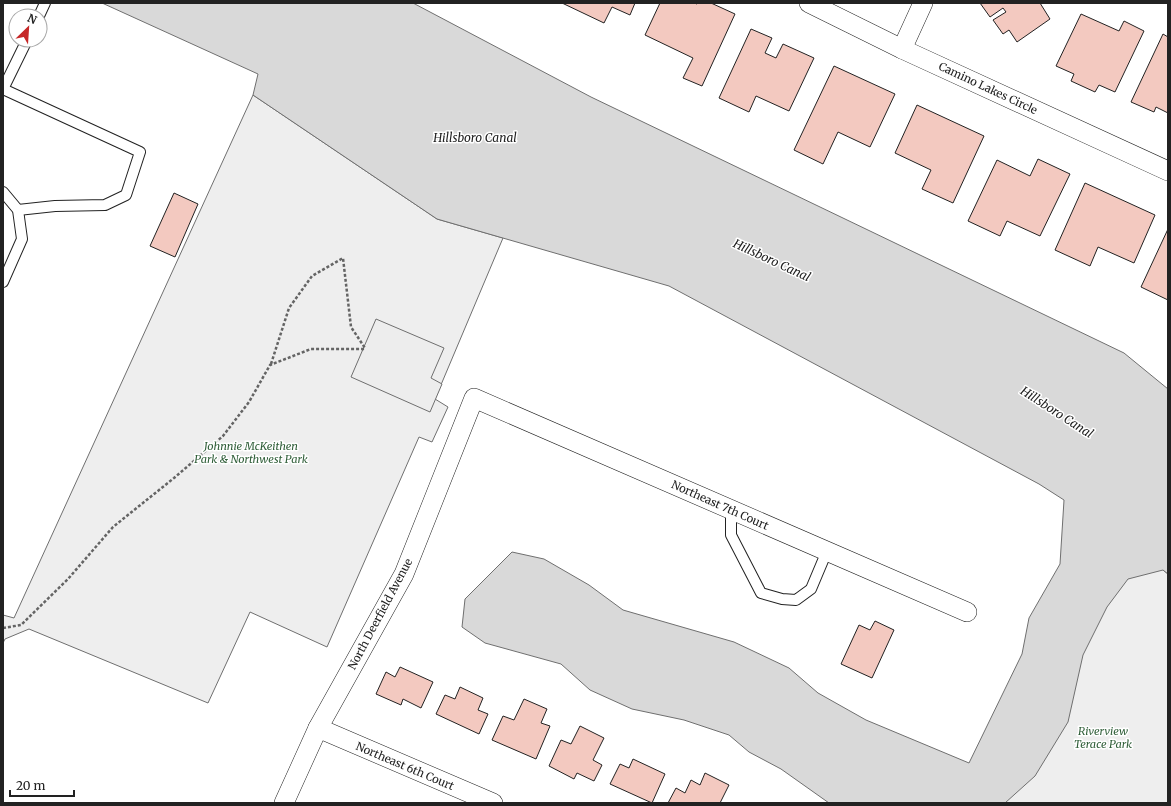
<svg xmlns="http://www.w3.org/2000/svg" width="1171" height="806" font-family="Merriweather,serif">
  <rect width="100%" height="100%" fill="#fff"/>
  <g fill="#eee" stroke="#6f6f6f">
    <path d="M253 95 437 219 503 238 435 399 448 407 432 442 419 437 327 647 250 612 208 703 29 629 5 639 3 643V615L14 618Z"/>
    <path d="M1122 537 1168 574V803H1003Z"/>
  </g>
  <path fill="#ededed" stroke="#6f6f6f" d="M376 319 444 348 431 378 442 384 430 412 351 377Z"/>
  <path fill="#d9d9d9" stroke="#6f6f6f" d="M102 3H413L591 97 1124 353 1168 389V574L1163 570 1128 579 1107 607 1083 655 1068 722 1035 776 1005 803H829L781 769 749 752 729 735 684 720 632 709 590 690 561 664 485 643 462 627 465 599 512 552 544 559 589 585 623 610 734 642 789 668 818 693 866 720 969 763 1022 654 1029 618 1060 564 1064 500 1039 484 669 286 437 219 253 95 258 74Z"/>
  <g fill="#f3c9c0" stroke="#222">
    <path d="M562 3H635L630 15 612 7 604 23Z"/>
    <path d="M660 3H694L697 4V3H711L735 14 702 86 683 78 693 58 645 35Z"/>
    <path d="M980 3H1040L1050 19 1017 42 1009 30 1003 34 993 20 1006 12 1003 8 990 17Z"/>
    <path d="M1081 14 1119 31 1124 21 1144 31 1115 92 1099 85 1095 92 1071 81 1074 74 1056 66Z"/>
    <path d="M751 29 772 38 765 53 776 58 783 44 814 58 789 111 756 96 749 112 719 98Z"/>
    <path d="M1163 34 1168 37V113L1156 107 1154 112 1131 102Z"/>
    <path d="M834 66 895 94 870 147 838 132 823 164 794 150Z"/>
    <path d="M917 105 984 136 953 203 922 189 931 170 895 153Z"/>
    <path d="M1038 159 1070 174 1040 236 1007 221 1000 236 968 221 997 160 1030 176Z"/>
    <path d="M1085 183 1155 215 1134 263 1098 247 1090 266 1055 250Z"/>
    <path d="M174 193 198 204 175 257 150 246Z"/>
    <path d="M1168 229V300L1141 287Z"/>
    <path d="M875 621 894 630 872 678 841 664 859 625 870 630Z"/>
    <path d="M400 667 433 682 421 708 403 699 401 705 376 694 386 672 395 677Z"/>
    <path d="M460 687 483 698 478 710 488 714 479 734 436 714 445 695 455 699Z"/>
    <path d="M524 699 547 709 541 723 550 726 536 759 492 740 503 716 514 720Z"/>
    <path d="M580 726 604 738 593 760 602 765 594 781 577 773 574 779 549 766 561 740 571 744Z"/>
    <path d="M633 759 665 774 652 803 610 784 620 764 629 768Z"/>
    <path d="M705 773 729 785 720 803H668L676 788 685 793 691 780 700 785Z"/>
  </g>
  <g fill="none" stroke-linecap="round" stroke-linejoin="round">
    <g stroke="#222" stroke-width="12">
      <g id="service">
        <path d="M39 16 45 3"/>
        <path d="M3 192 18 210 22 239 3 282"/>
        <path d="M18 210 55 206 105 205 126 195 140 152 3 89 27 40"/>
        <path d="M731 509V535L761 593 782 599 796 600 811 589 827 551"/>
      </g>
    </g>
    <g stroke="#222" stroke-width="20">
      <g id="minor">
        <path d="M809 3 902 49 1168 171"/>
        <path d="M902 49 923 3"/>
        <path d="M318 728 493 803"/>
        <path d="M284 803 318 728 404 574 474 398 967 612"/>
      </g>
    </g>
    <g stroke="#646464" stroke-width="2.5" stroke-dasharray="3 2" stroke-linecap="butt">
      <path d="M271 364 289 308 312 276 343 258 351 327 365 348"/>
      <path d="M3 628 21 625 68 579 113 527 174 478 223 436 249 402 270 365 311 349H365"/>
    </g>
    <use href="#service" stroke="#fff" stroke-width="10"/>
    <use href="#minor" stroke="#fff" stroke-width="19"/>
  </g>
  <g text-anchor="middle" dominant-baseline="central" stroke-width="3" stroke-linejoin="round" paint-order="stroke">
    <g font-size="11" fill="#222" stroke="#fff">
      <text transform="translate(988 88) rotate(25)">Camino Lakes Circle</text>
      <text transform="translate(720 505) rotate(24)">Northeast 7th Court</text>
      <text transform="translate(380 614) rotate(-62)">North Deerfield Avenue</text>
      <text transform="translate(405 766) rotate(23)">Northeast 6th Court</text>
    </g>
    <g font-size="11" font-style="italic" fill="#2f5e38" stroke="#fff">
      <text x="251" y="446">Johnnie McKeithen<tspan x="251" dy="13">Park &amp; Northwest Park</tspan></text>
      <text x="1103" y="731">Riverview<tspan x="1103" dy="13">Terace Park</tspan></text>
    </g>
    <g font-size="12" font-style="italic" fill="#222" stroke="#fff">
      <text x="475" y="137">Hillsboro Canal</text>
      <text transform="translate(772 260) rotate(25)">Hillsboro Canal</text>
      <text transform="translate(1057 412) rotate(33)">Hillsboro Canal</text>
    </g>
  </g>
  <rect width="1171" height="806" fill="none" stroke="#222222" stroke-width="8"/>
  <g transform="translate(28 28) rotate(25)"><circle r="19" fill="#ffffff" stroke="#a7a7a7"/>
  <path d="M0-3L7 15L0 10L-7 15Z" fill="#c62828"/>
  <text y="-6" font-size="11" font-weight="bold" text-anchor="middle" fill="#222222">N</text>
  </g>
  <path d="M10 790v6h64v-6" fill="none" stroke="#222222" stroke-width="2"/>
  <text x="16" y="790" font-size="12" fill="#222222" stroke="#ffffff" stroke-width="3" paint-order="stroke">20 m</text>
</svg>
